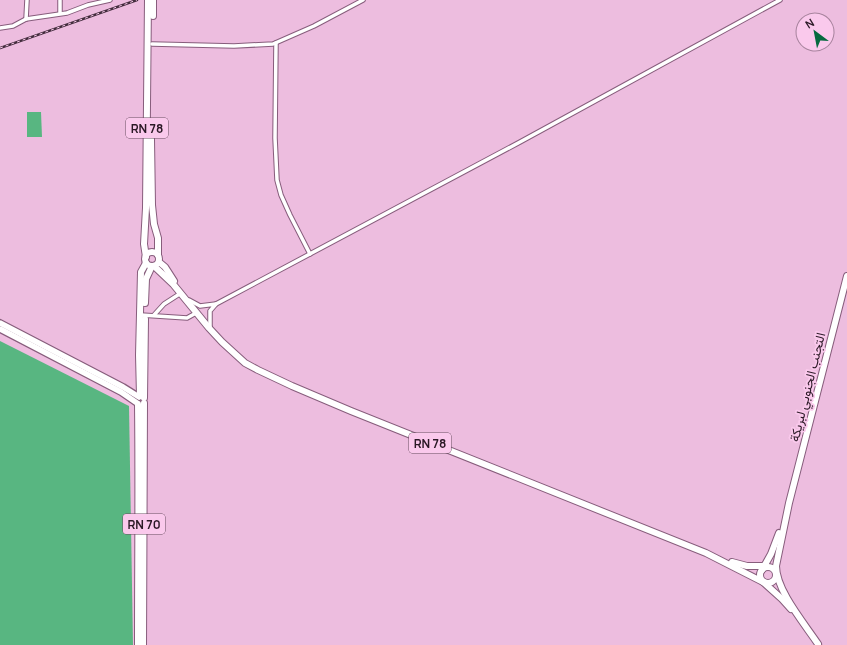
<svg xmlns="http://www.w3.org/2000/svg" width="847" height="645" font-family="Manrope,Vazirmatn,sans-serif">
  <rect width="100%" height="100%" fill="#edbddf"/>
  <g fill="#58b681">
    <path d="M27 112H41L42 137H27Z"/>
    <path d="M0 341 129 406 133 645H0Z"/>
  </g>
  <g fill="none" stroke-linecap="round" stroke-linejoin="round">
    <g stroke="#875d7c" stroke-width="5.5">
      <g id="street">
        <path d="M60 13V0"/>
        <path d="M26 19 27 0"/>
        <path d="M0 28 13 26 26 19 67 13 88 5 110 0"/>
        <path d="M276 43 275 138 277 180 281 195 290 215 310 254"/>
        <path d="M152 44 234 46 273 44 314 26 363 0"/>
        <path d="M189 300 200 306 216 304 210 311V328"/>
        <path d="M216 304 520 142 780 0"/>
        <path d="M141 315 187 318 196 313"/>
        <path d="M154 315 164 304 181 293"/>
      </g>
    </g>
    <g stroke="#875d7c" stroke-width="8">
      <g id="secondary">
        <path d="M0 323 123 387 139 397"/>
        <path d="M0 329 121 392 137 403"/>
      </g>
    </g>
    <g stroke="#875d7c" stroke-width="8">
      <g id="primary">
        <path d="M153 16V0"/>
        <path d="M151 139 152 205 154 224 158 238V255"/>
        <circle cx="152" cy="259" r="7"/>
        <path d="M146 257 144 244 146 208 148 0"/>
        <path d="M159 262 165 267 174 281"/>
        <path d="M154 266 173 284 209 328 222 342 245 363 258 370 292 386 351 411 706 553 765 583"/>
        <path d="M145 303 146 279 152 266"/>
        <path d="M140 396 139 355 141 272 146 263"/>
        <path d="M144 398 145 319"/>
        <path d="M138 404C139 484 138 565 138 645"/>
        <path d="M732 562 747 566H766"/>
        <circle cx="768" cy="575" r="8"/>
        <path d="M762 570 771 554 779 533"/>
        <path d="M762 581 782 599 791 609"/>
        <path d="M818 644C804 623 776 590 776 566L789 503 847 276"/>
        <path d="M143 645 144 403"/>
      </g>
    </g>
    <use href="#street" stroke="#fff" stroke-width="3.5"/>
    <use href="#secondary" stroke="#fff" stroke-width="5.5"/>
    <use href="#primary" stroke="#fff" stroke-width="6"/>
    <g stroke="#422c3c" stroke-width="2.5">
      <path id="rail" d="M0 48 137 0"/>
    </g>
    <use href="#rail" stroke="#fac9ec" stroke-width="1" stroke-dasharray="3" stroke-linecap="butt"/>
  </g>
  <g text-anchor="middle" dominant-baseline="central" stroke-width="3.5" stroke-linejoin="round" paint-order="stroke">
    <g fill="#fac9ec" stroke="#694e61" stroke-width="1">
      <rect x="126" y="118" width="42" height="20" rx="3"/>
      <rect x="409" y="433" width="42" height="20" rx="3"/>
      <rect x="123" y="514" width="42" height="20" rx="3"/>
    </g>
    <g font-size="12" font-weight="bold" fill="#2b1926">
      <text x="147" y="128">RN 78</text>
      <text x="430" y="443">RN 78</text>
      <text x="144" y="524">RN 70</text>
    </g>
    <g font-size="13" fill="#2b1926" stroke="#fac9ec">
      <text transform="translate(807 387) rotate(-76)">التجنب الجنوبي لبريكة</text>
    </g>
  </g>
  <g transform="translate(815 32) rotate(328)"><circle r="19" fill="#fac9ec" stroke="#a7839d"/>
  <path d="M0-3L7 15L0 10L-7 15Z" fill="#066a3f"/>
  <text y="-6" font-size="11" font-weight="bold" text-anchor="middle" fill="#2b1926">N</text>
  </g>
</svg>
